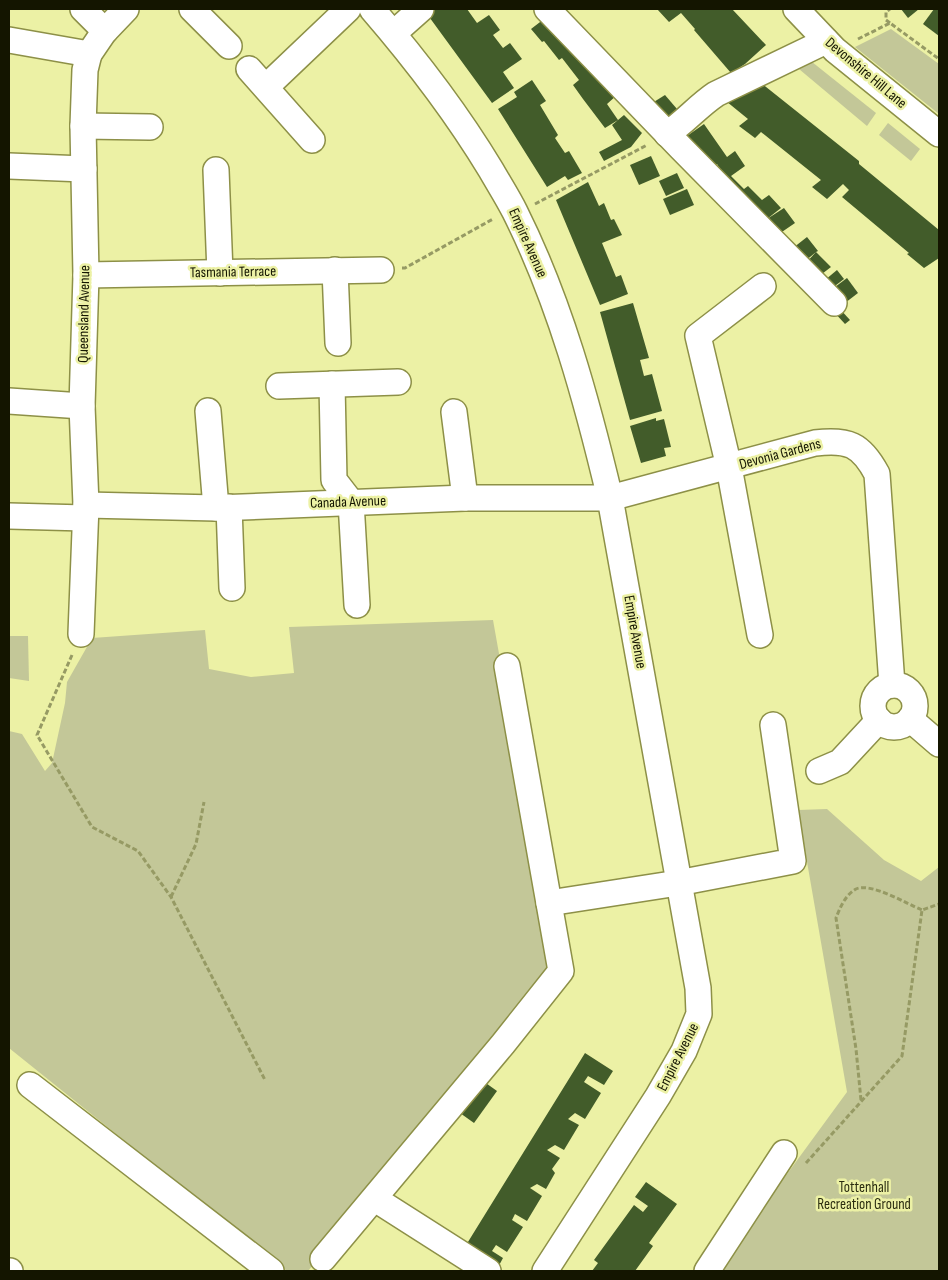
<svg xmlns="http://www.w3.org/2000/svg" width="948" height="1280" font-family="'Sofia Sans Condensed',sans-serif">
  <rect width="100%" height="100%" fill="#ecf1a5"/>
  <g fill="#c3c798">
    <path d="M891 29 939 64V114L855 47Z"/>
    <path d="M807 58 876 113 867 126 793 64Z"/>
    <path d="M888 123 920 149 911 161 879 135Z"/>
    <path d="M493 620 556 974 308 1271H287L9 1048V731L22 734 45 771 52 763 65 703 67 682 92 638 205 630 209 669 251 677 294 673 289 627Z"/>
    <path d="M9 636H28L29 681 9 678Z"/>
    <path d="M827 809 884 860 921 881 939 867V1271H716L847 1092 798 810Z"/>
  </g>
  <g fill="#425c2a">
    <path d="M433 9H467L477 23 489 15 500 30 493 35 503 48 510 43 522 59 503 72 514 88 492 103 427 14Z"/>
    <path d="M657 9H732L766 45 745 64 731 73 694 30 695 29 681 13 669 22Z"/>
    <path d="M901 9H919L908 18Z"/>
    <path d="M934 9H939V36L923 24Z"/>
    <path d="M544 19 617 95 607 104 618 120 624 115 642 133 631 147 604 161 599 152 622 140 612 125 618 120 605 128 583 99 573 85 579 80 562 58 559 60 544 41 542 42 531 29Z"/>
    <path d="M756 79 859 161V164L939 230V258L924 268 907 254 909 253 842 197 849 190 843 184 827 199 812 187 821 180 761 132 755 138 739 126 748 119 721 97Z"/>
    <path d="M532 80 546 101 540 105 558 135 555 138 565 153 569 151 582 173 568 180 565 176 547 187 498 109 517 97 514 92Z"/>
    <path d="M665 95 677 109 666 122 649 105Z"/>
    <path d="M704 124 727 157 735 151 745 166 731 176 744 189 748 186 762 200 769 195 781 208 767 219 784 208 795 223 776 236 726 179 717 164 711 167 688 142 687 136Z"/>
    <path d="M651 156 660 176 639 185 630 165Z"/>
    <path d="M677 173 684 188 666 196 659 181Z"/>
    <path d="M588 182 599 206 604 203 611 220 614 219 622 235 602 243 616 277 621 275 628 294 600 305 556 200Z"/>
    <path d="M687 189 694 205 670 215 663 199Z"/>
    <path d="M807 237 818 251 816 252 831 267 818 277 805 264 816 252 804 262 793 248Z"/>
    <path d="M837 270 844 279 831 289 825 280Z"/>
    <path d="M847 278 858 293 845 303 831 290Z"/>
    <path d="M633 303 649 358 640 360 644 376 652 374 662 411 630 420 600 312Z"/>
    <path d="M839 308 850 320 845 324 834 312Z"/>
    <path d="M656 418V421L664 419 671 447 664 448 666 456 641 463 630 426Z"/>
    <path d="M585 1053 613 1071 604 1085 588 1076 584 1082 601 1093 585 1119 575 1113 568 1119 579 1125 564 1150 555 1145 547 1150 560 1158 552 1169 555 1173 546 1189 537 1184 530 1188 542 1196 527 1221 515 1214 512 1220 523 1227 507 1252 496 1245 492 1251 503 1258 496 1271 463 1250Z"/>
    <path d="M483 1081 497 1091 474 1123 460 1113Z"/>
    <path d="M646 1182 677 1204 649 1243 653 1246 635 1271H592L598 1263 594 1260 634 1205 643 1212 648 1206 635 1197Z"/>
  </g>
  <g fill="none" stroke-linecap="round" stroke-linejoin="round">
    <g stroke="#8d9047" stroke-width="28">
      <g id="minor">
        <path d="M83 9 105 31"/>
        <path d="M192 9 229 46"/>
        <path d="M372 9C416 60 456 112 491 170 499 184 508 198 515 212 560 302 587 401 610 498L698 988 699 1014 684 1051 658 1096 545 1271"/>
        <path d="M547 9 681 148 834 303"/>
        <path d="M796 9 835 50 939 134"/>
        <path d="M394 33 421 9"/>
        <path d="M9 40 89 54"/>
        <path d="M249 69 312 140"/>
        <path d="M266 87 348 9"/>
        <path d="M83 126 150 127"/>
        <path d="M667 134C685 122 698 106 716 94L826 41"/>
        <path d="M9 166 84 169"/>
        <path d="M216 170 220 273"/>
        <path d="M335 270 338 343"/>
        <path d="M86 275 381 270"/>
        <path d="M332 384 334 480 351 502 357 605"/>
        <path d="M279 386 398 382"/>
        <path d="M9 401 82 406"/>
        <path d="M208 411 216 508"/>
        <path d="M454 412 465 498"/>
        <path d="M86 505 216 508 465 498H610L815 443C848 439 861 444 877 474L892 685"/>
        <path d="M229 507 232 588"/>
        <path d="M9 516 85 518"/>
        <path d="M81 634 86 505 82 406 86 275 83 126 85 70 89 54 104 32 126 9"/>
        <path d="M760 635 729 467 698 336 763 286"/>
        <circle cx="894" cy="706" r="21"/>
        <path d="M910 719 939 744"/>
        <path d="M819 771 840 762 879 720"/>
        <path d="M549 903 678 883 793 861 773 725"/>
        <path d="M30 1085 271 1271"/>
        <path d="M375 1199 488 1271"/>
        <path d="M323 1259 503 1044 561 971 507 666"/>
        <path d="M9 1271H10"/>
        <path d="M707 1271 784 1153"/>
      </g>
    </g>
    <g stroke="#969a64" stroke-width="3" stroke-dasharray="5 2.5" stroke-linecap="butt">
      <path d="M890 23 886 20V12L890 9"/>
      <path d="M858 39 890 23 939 59"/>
      <path d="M535 204 647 145"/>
      <path d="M402 268H405L493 219"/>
      <path d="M72 655 37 735 92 827 138 851 171 897 265 1080"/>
      <path d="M171 897 196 844 204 802"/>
      <path d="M861 1100 856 1049 836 918C840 908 845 895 856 889 871 882 907 904 922 910"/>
      <path d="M806 1163 902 1056 922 910 939 904"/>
    </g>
    <use href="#minor" stroke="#fff" stroke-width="25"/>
  </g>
  <g text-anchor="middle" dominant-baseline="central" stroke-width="5" stroke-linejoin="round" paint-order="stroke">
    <g font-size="15" fill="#141500" stroke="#ecf1a5">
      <text transform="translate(866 73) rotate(40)">Devonshire Hill Lane</text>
      <text transform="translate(528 243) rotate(66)">Empire Avenue</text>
      <text transform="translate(233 272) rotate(-1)">Tasmania Terrace</text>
      <text transform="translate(84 314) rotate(-89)">Queensland Avenue</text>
      <text transform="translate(780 454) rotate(-15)">Devonia Gardens</text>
      <text transform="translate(348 502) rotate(-2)">Canada Avenue</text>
      <text transform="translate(635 632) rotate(80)">Empire Avenue</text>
      <text transform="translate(678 1057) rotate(-63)">Empire Avenue</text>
    </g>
    <g font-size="15" fill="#2a2c10" stroke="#ecf1a5">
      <text x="864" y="1187">Tottenhall<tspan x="864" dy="17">Recreation Ground</tspan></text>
    </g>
  </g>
  <rect width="948" height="1280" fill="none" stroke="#141500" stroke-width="20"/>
</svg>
